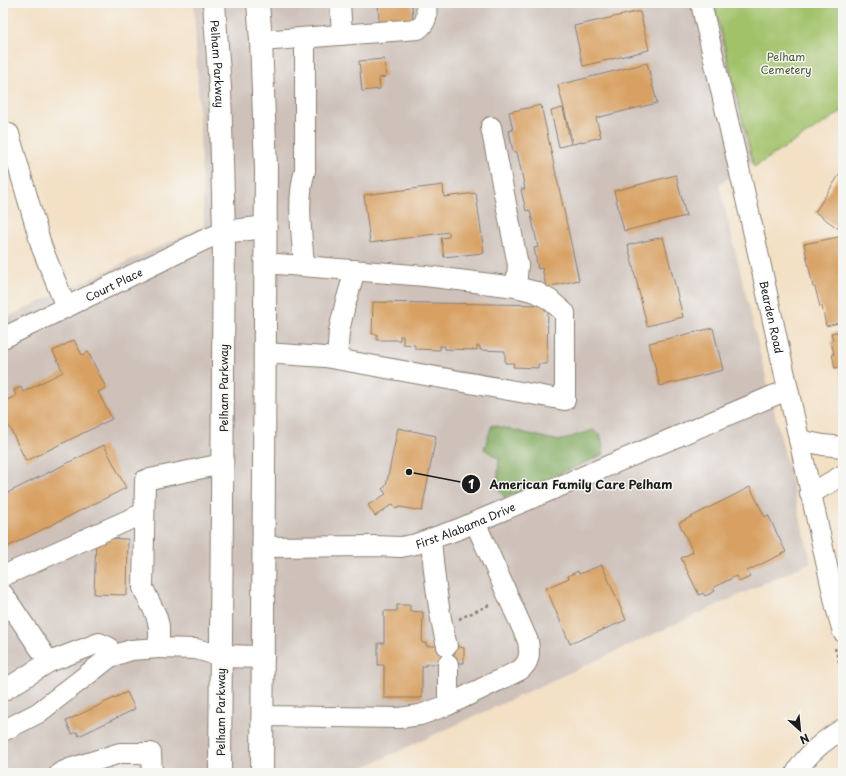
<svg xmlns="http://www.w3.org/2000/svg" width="846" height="776" font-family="'Playpen Sans',sans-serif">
  <rect width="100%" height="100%" fill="#f6f6f2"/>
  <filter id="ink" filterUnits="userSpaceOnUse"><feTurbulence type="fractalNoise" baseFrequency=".025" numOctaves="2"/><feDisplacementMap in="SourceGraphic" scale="8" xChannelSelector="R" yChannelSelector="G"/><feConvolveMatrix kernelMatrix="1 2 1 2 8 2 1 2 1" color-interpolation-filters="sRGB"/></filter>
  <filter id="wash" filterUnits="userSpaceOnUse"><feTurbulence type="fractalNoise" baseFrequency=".012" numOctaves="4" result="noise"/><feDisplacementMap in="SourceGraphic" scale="16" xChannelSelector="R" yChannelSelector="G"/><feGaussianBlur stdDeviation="0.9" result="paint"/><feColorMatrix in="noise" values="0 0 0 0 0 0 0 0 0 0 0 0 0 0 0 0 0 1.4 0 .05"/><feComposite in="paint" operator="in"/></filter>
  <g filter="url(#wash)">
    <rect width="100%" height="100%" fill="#f3e0c5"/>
    <path fill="#cec1ba" d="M194 3H714L752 162 719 184 811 562 351 773H3V319L204 226Z"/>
    <path fill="#a2c26b" stroke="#5f6f44" d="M714 3H843V111L754 167Z"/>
    <path fill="#81a85f" stroke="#4e623e" d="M492 425 559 441 593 430 601 436 604 454 505 498 497 487 499 459 484 449Z"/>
    <g id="blocks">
      <g fill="#d8a163">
        <path d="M375 3H412L413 20 379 23 378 4 375 5Z"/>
        <path d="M636 12H640L649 50 583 66 574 26Z"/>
        <path d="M384 59 386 77 379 78 380 89 362 91 359 61Z"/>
        <path d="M647 63 657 103 596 118 601 137 573 144 558 85Z"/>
        <path d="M541 105 579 280 546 287 542 268 538 269 534 248 538 247 530 210 526 211 521 189H525L517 152H513L509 131 513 130 509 112Z"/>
        <path d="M563 108 571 144 559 147 551 111Z"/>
        <path d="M843 169V222L839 229 815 212Z"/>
        <path d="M676 175 686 216 624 231 614 191Z"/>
        <path d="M443 185 444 197 476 193 484 253 444 257 441 238 449 237V232L370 243 364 195Z"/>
        <path d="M843 236V322L826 326 822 306 820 307 815 287H813L804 244Z"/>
        <path d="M663 237 683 317 647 326 628 245Z"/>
        <path d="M373 302 548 305 547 364H538V368L513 367 514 363H505V351L480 350V346H477V350L445 349V346H440V350L415 349V345L403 344V336H400V340H377V334H372Z"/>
        <path d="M713 328 723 370 660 386 649 343Z"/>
        <path d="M843 331V383H842L839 367 835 368 832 354H834L831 342 833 341 831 333Z"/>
        <path d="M74 340 82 355 88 352 106 388 98 392 112 419 26 461 3 414V402L16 396 14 390 21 387 23 392 63 372 53 351Z"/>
        <path d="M398 428 436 436 422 511 400 507 396 509 393 504 375 516 368 505 386 494 382 489 386 486Z"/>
        <path d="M104 445 126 488 3 549V495Z"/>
        <path d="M750 487 765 517 768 515 786 552 747 571 750 577 739 582 736 576 713 588 715 591 705 596 703 593 699 595 681 558 693 552 679 523Z"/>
        <path d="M96 538 128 539 127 595 94 594Z"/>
        <path d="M602 565 626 620 570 644 546 588 569 578 568 576 578 571 579 574Z"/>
        <path d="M397 605H410V611L423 612 422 643H426V646H459V647L464 648V663H458V664H426V666H422V698H384V665H378V643H384V611H397Z"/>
        <path d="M127 692 135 709 79 736 77 732 72 734 66 721Z"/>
      </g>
    </g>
  </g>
  <g filter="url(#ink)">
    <use href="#blocks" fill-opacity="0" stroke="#887e70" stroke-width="1"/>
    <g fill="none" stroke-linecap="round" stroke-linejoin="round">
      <g stroke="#887e70" stroke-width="22">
        <g id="minor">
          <path d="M340 3 342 35"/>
          <path id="s1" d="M701 3 751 221 836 607 843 632"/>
          <path d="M261 41 418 29C428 22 427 14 426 3"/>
          <path d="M491 127 518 265 516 287"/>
          <path d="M9 134 42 248 66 307"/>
          <path d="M304 265C302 236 296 199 305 171V38"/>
          <path id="s2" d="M3 338 204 240 224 232"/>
          <path d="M265 353 325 357 565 400V313L550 300 536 292 516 287 425 276 265 263"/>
          <path d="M337 359 339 331 345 305 355 270"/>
          <path d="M799 440 823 445 843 447"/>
          <path d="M810 494 843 475"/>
          <path d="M431 539C434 576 438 611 447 646"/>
          <path id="s3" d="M264 547 375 546 401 547 416 544 459 529 775 395 788 391"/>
          <path d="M3 576 144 513"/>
          <path d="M3 594 49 662"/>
          <path d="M221 656 196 649 159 648V626L156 615 143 588 145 480 222 464"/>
          <path d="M448 664V705"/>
          <path d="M3 691 49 662 99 643 108 647 110 657"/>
          <path d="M263 716 399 718 420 715 448 705 520 670C530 662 530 654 528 641L475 522"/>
          <path d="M3 731 38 713 110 657 131 650 159 648"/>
          <path d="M60 773 72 768 120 753H151L152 773"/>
          <path d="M796 773C807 754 824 740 843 729"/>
        </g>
      </g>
      <g stroke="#887e70" stroke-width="24">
        <g id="major">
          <path id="s4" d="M214 3 220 88 224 232 220 773"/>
          <path d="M258 3 261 41 266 168 262 773"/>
          <path d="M224 232 265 227"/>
          <path d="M221 656 263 657"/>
        </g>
      </g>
      <g stroke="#887e70" stroke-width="2.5" stroke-dasharray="3 3" stroke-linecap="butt">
        <path d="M459 619 491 604"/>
        <path d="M835 648 843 675"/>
      </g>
      <use href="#minor" stroke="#fff" stroke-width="20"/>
      <use href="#major" stroke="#fff" stroke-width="22"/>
    </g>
  </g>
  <g text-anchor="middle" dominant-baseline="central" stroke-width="3" stroke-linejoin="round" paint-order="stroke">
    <g font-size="11" fill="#4b5638" stroke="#f6f6f2">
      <text x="786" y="56">Pelham<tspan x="786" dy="13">Cemetery</tspan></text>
    </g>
    <g font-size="11" fill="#1c1c1c" stroke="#f6f6f2">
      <text stroke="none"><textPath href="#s4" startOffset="61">Pelham Parkway</textPath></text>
      <text stroke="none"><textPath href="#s2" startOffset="123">Court Place</textPath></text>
      <text stroke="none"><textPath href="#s1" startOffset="322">Bearden Road</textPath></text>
      <text transform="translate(223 388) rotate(-90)">Pelham Parkway</text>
      <text stroke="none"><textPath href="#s3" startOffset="205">First Alabama Drive</textPath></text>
      <text transform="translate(220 712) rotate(-90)">Pelham Parkway</text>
    </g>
  </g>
  <path fill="none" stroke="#1c1c1c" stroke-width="1.5" d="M409 472L471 484"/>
  <g fill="#1c1c1c" stroke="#f6f6f2" stroke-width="1.5">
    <circle cx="409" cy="472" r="4"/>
    <circle cx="471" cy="484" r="10"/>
  </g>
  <g font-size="12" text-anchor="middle" font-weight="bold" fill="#fff">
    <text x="471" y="489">1</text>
  </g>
  <g font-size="12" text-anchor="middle" font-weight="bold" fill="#1c1c1c" stroke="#f6f6f2" stroke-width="3" stroke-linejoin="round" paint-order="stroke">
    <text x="581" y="489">American Family Care Pelham</text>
  </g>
  <rect width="846" height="776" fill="none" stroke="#f6f6f2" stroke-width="16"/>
  <g transform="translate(800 730) rotate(153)" stroke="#f6f6f2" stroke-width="3" paint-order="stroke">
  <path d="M0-3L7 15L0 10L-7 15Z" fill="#1c1c1c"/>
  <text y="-6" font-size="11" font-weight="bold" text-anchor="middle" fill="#1c1c1c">N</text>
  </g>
</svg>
